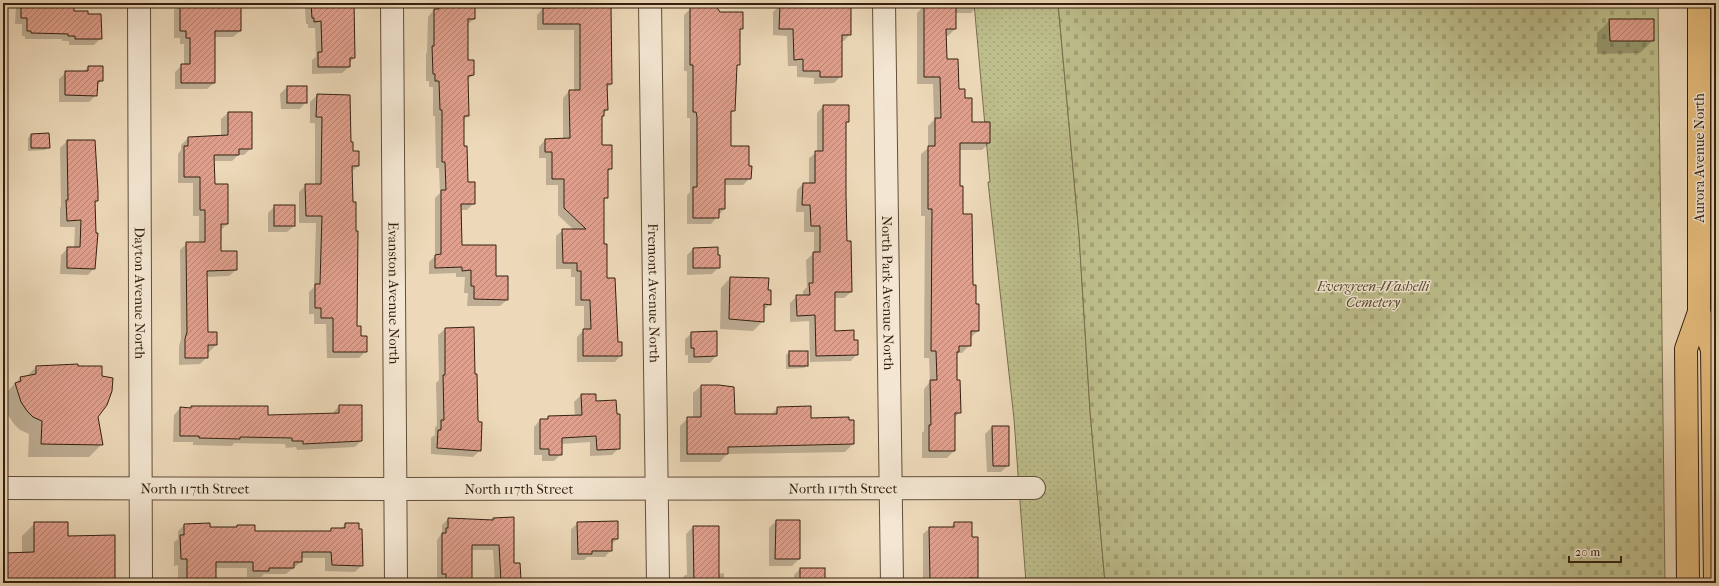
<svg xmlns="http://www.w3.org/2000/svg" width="1719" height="586" font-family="'IM FELL French Canon',serif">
  <defs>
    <pattern id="grass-dots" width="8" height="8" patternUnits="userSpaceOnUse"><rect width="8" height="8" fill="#bdbe8c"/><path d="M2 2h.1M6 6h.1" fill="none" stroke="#a3a378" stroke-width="1.8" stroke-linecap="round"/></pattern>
    <pattern id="cemetery-stones" width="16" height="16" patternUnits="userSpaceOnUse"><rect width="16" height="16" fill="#bdbe8c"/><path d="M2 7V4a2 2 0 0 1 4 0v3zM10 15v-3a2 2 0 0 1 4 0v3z" fill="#a3a378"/></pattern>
    <pattern id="building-hatch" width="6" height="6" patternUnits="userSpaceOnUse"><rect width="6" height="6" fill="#e1a08e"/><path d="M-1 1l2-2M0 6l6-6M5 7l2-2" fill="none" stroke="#b78273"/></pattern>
  </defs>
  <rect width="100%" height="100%" fill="#edd9b9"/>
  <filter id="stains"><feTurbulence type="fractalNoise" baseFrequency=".005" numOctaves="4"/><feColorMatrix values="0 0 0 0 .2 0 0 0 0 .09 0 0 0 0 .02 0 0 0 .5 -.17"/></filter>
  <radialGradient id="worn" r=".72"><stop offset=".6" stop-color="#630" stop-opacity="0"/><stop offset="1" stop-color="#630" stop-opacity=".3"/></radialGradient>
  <path fill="url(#grass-dots)" stroke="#796f4e" d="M974 3H1058L1079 235 1090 411 1105 583H1026L1014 419 988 182H990Z"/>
  <path fill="url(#cemetery-stones)" stroke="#796f4e" d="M1058 3H1658L1665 583H1105L1090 411 1079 235Z"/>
  <g fill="#0003">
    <path d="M18 3H73V12L101 38 94 45H69V41H62V39H25V36H22V24H15L16 6Z"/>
    <path d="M181 3H240V31L233 37H214V83L207 89H175V72L182 65H184V44H180V38H174V10Z"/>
    <path d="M310 3H353L354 58 349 63V67L342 73 312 74V60L316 57 315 28H308V24H306L305 8Z"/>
    <path d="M439 3H456L474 19 467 25V61L473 75 467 80 468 116 463 120V147L467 183 474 203 467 210H460L461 246 495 277 507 300 500 306H467L468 293H464L465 277H456V273L429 274V262L435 256V198L440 193 439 168H436L435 116H433V87H429V81H426V54L427 52 428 17Z"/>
    <path d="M589 3H605L611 84 606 89 607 109 601 118V146L611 169 607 172V197L603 201V245L606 279 617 343 621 355 615 362H577V337L584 330V306H575V277H571V269H556V236L563 230H574L558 215V185H546V158H539V147L545 140H563V98L569 91H574V30H537V15L543 8H577L580 5H587Z"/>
    <path d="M821 3H850V34L844 41H841V76L834 83 814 84V78L797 77V66H788L787 36 773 35V12L780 5 818 6Z"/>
    <path d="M955 3H974L975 9 971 13H955V29L948 36H946V60L958 90 964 99 971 123 989 143 982 150H959V187L961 215 978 331 970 338V345L962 353H956V381L960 412 954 418V451L947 458H922V433L924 431V389L930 382 929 358H924L925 216H921V154L928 148V126L934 120 933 84H917V13L924 6H955Z"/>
    <path d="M691 8 720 13 742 28 739 31V64L735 68 734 110 730 115V147L748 167 750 178 743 185H724V209L711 224H687V195L690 192V118H687V71H684V15Z"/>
    <path d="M1610 20 1653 40 1640 53 1597 54V33Z"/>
    <path d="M88 67H102V80L96 86V95L89 102H59V79L66 72H83Z"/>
    <path d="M287 87 306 102 300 109H281L280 94Z"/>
    <path d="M317 95 350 143 358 166 351 172 356 327 366 351 359 358H327L326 324H314V314H309V292L314 287 316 223H299V192L306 185H315V123H310V102Z"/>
    <path d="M823 106 848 121 845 125 846 242 851 292 844 298H834V332L853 341 857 354 851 361 810 362 809 321 790 322V303L797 296H803V291L807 287 806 260 814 253V232H804V212H796L797 190 803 184H809V158L817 152V113Z"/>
    <path d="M228 113 251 148 244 155H238L232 161H214V185L227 224 220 231V252L236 270 229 276 206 277 207 333 216 345 209 352H207V357L200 364 179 365V346L181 339 180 250 187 243H199V216H193V183H178V154L181 150V145L188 138 221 137V119Z"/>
    <path d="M31 135 49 147 45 150 28 151V138Z"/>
    <path d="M67 141H94L97 201 95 203 94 268 88 275 60 274 61 255 68 248H74L75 227H60V208L61 206 60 148Z"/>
    <path d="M275 206 294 226 287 232H268V213Z"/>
    <path d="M693 249 719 267 712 274 687 275V255Z"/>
    <path d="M730 278 767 291 770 304 763 311V321L753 331 720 329 721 288Z"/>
    <path d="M445 329 474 375 480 450 473 457 431 454V438L435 435V428L437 425 436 383 439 380 438 335Z"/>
    <path d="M692 333 716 356 710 363H688V355H685V339Z"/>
    <path d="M789 352 807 365 804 368 786 369V355Z"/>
    <path d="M36 367 102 444 89 457H28L29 434 20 430 14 424 8 415 3 396 20 378 27 376Z"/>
    <path d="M701 386 734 415H771L778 408 810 419 853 421V444L845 452 727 454 720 462H680V426L688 418H693V393Z"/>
    <path d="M581 395H595V402L619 448 612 455 590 456V442L561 444V454L554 461H542V455H534V427L540 420H545L549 417 575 416 574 402Z"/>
    <path d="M339 406 361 441 355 447 297 450 296 447 286 448 285 444 234 443 232 446 193 445V442H173L174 415 180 408 190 409 192 407 267 416 332 414Z"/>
    <path d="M992 427 1008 465 1001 472H987L985 434Z"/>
    <path d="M448 519 491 521 493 519 520 580 516 583H495L493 550H471V583H437V540L442 533V525Z"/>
    <path d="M776 521 799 559 792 566H769V528Z"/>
    <path d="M617 522V539L611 545V550L605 557H587L584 560H571V529L578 523Z"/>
    <path d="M3 523H6V554H22V536L35 523 67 537 114 583H3Z"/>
    <path d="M954 523 971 538 977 578 972 583H923V534L930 528H950Z"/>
    <path d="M345 524 362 565 355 572 325 571V558H301V562L286 574H264L261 577H247V568H215V583H178V565L174 566V542L178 539V531L184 525 209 528H235L238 526 254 532H328L332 529H341Z"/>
    <path d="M693 527 718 574 724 573V583H678L685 575H687L686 534Z"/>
    <path d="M800 569 824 583H794V575Z"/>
  </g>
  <g fill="url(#building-hatch)" stroke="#352010">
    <path d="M21 3H74V11H88V14H101L102 39H75V36H68V34L31 33V31H27V18H21Z"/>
    <path d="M180 3H241V31H215V83H181V64H190V38H186V31H180Z"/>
    <path d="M311 3H354L355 58H350V67H318V52H322L321 21 314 22V18H312Z"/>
    <path d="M439 3H475V19H468V60H474V75L468 76 469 116H464V146H467L468 182H475V204H461L462 245H496V276H508V300L474 299V286H471V270L462 271V267L435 268V255L441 254V190H446L445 162H442V110H440L439 81H435V74H433L432 46H434V9H439Z"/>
    <path d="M606 3V7H611L612 84H607L608 110H604V116H602V145H612V169H608V198H604V244H607V278H615L618 342H622V356H583V329H591L590 300H581V271H577V263H563L562 229H586L564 208V179H552V152H545V139L570 138 569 90H580V24H543V8L580 7V4Z"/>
    <path d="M824 3H851V35H842V77H820V71H803V59L794 60 793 29H779L780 4 824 5Z"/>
    <path d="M924 5H956V29H946L947 59H958L959 89H965V98H972V122H990V143H960V186H963V214H972L973 285H976V304H979V331H971V346H959V352H957V380H960L961 413H955V451H929V425H931L930 380H937L936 351H931L932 209H928V146H935V118H941L940 77H924Z"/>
    <path d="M702 6H716L720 12H743V29H740V65H737L735 111H731V146H749V166H752L751 179H725V209H719V218H693V187H697V117L696 112H693V65H690V7H702Z"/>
    <path d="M1609 19H1654V41H1610Z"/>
    <path d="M88 66H103V81H98L97 96 65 95V71H88Z"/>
    <rect x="287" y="86" width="20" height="17"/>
    <path d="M317 94 350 95 351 142H353V151H359V166H352L353 202H356V231H358L357 326H361V336H367V352H333V318H321V308H315V284H320L322 216H306L305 184H321L322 117H316Z"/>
    <path d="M823 105H849V122H846V195L847 241H851L852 292H835V331L854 330V340H858V355L816 356 815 315 797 316 796 295H810L809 283H813V252H820V226H811L810 205H802L803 183H815V151H823Z"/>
    <path d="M228 112H252V149H239V155H214L215 184H228V224H221V251H237V270L207 271 208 332H217V345H208V358H185V339L187 332 186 242H205V210H200V177H184V146H188V137L228 135Z"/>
    <path d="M49 133 50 148H31V134Z"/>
    <path d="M67 140H95L98 191V201H95L96 233H98L95 269 67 268V247H80L81 220 67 221 66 200H68Z"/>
    <rect x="274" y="205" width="21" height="21"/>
    <path d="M718 247V255H720V268H693V248Z"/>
    <path d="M730 277 769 278 768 290H771V305L764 304V322L729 319Z"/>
    <path d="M474 327 475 374H477L478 420 479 422H482L481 451 437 448 438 430H441V420H444L443 375H445V328Z"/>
    <path d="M717 331V356L694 357V348H691V332Z"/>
    <rect x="789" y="351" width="19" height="15"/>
    <path d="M78 364V366H102V376L113 378 112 391 107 405 98 417 103 445 41 444 42 421 33 417 27 411 21 402 15 383 21 381 20 377 36 374V366Z"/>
    <path d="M701 385H719L734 387 735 414H777V407L811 406V418L849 417V420H854V444L728 447V454H687V417H701Z"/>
    <path d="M581 394H596V401L616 400 617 414H620V449L597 450 596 436 562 438V455H549V449H540V419H548V416L582 415Z"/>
    <path d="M339 405H362V441L303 444V441H292V438L240 437V439L199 438V436H180V407L191 408V406H268V415L339 413Z"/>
    <path d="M992 426H1009V466H993Z"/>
    <path d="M514 517V563H520L521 580 501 582 499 545H472V583H446V574H442V533H446V528H448V518L493 520V518Z"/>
    <path d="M776 520H800V559H775Z"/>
    <path d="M618 521V539H612V551H592V554H578L577 522Z"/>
    <path d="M34 522H68V536L115 535V583H3V553L34 552Z"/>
    <path d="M954 522H972V537H978V578H969L968 583H933V580H930L929 527H954Z"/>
    <path d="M210 523V527H237V525H255V531H331V528H345V523H359V529H362L363 566 332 565 331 552H302V562H294V568H269V571H253V562H216V583H187V559H181L180 535H184V524Z"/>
    <path d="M693 526H719V583H694Z"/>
    <rect x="800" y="568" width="25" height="15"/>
  </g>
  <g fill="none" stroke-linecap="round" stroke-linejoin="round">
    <g stroke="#634e3a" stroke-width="24">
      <g id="minor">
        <path id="s1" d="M139 3 141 583"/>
        <path id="s2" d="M392 3 396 583"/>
        <path id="s3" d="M650 3 658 583"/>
        <path id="s4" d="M884 3 892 583"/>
        <path id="s5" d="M3 488 394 489 1034 488"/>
      </g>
    </g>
    <g stroke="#352010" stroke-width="24">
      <g id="highway">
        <path d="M1699 3V312L1712 350 1715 583"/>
        <path d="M1688 583 1686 349 1699 312"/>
      </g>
    </g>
    <use href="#minor" stroke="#f3e6d2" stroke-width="22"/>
    <use href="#highway" stroke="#e6bc7c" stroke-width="22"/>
  </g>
  <g text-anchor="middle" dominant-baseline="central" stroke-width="3" stroke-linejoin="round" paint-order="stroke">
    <g font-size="14" fill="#352010" stroke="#f3e6d2">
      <text transform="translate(1699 158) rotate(-90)">Aurora Avenue North</text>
      <text stroke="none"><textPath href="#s1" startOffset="290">Dayton Avenue North</textPath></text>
      <text stroke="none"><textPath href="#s2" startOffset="290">Evanston Avenue North</textPath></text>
      <text stroke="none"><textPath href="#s3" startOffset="290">Fremont Avenue North</textPath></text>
      <text stroke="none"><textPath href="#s4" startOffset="290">North Park Avenue North</textPath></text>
      <text stroke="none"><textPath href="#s5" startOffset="192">North 117th Street</textPath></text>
      <text stroke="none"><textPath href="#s5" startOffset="840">North 117th Street</textPath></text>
      <text stroke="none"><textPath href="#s5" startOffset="516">North 117th Street</textPath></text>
    </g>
    <g font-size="14" font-style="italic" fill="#57482f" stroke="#f3e6d2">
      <text x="1373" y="286">Evergreen-Washelli<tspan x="1373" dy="16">Cemetery</tspan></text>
    </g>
  </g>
  <rect width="1719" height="586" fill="none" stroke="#edd9b9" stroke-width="16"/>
  <rect x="4" y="4" width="1711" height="578" fill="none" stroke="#352010" stroke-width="2"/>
  <rect x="8" y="8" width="1703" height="570" fill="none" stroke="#352010"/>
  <path d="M1569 556v6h52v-6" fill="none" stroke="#352010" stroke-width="2"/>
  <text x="1575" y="556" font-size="12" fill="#352010" stroke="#f3e6d2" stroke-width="3" paint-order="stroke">20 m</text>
  <rect width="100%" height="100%" filter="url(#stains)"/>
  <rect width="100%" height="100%" fill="url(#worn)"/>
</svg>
